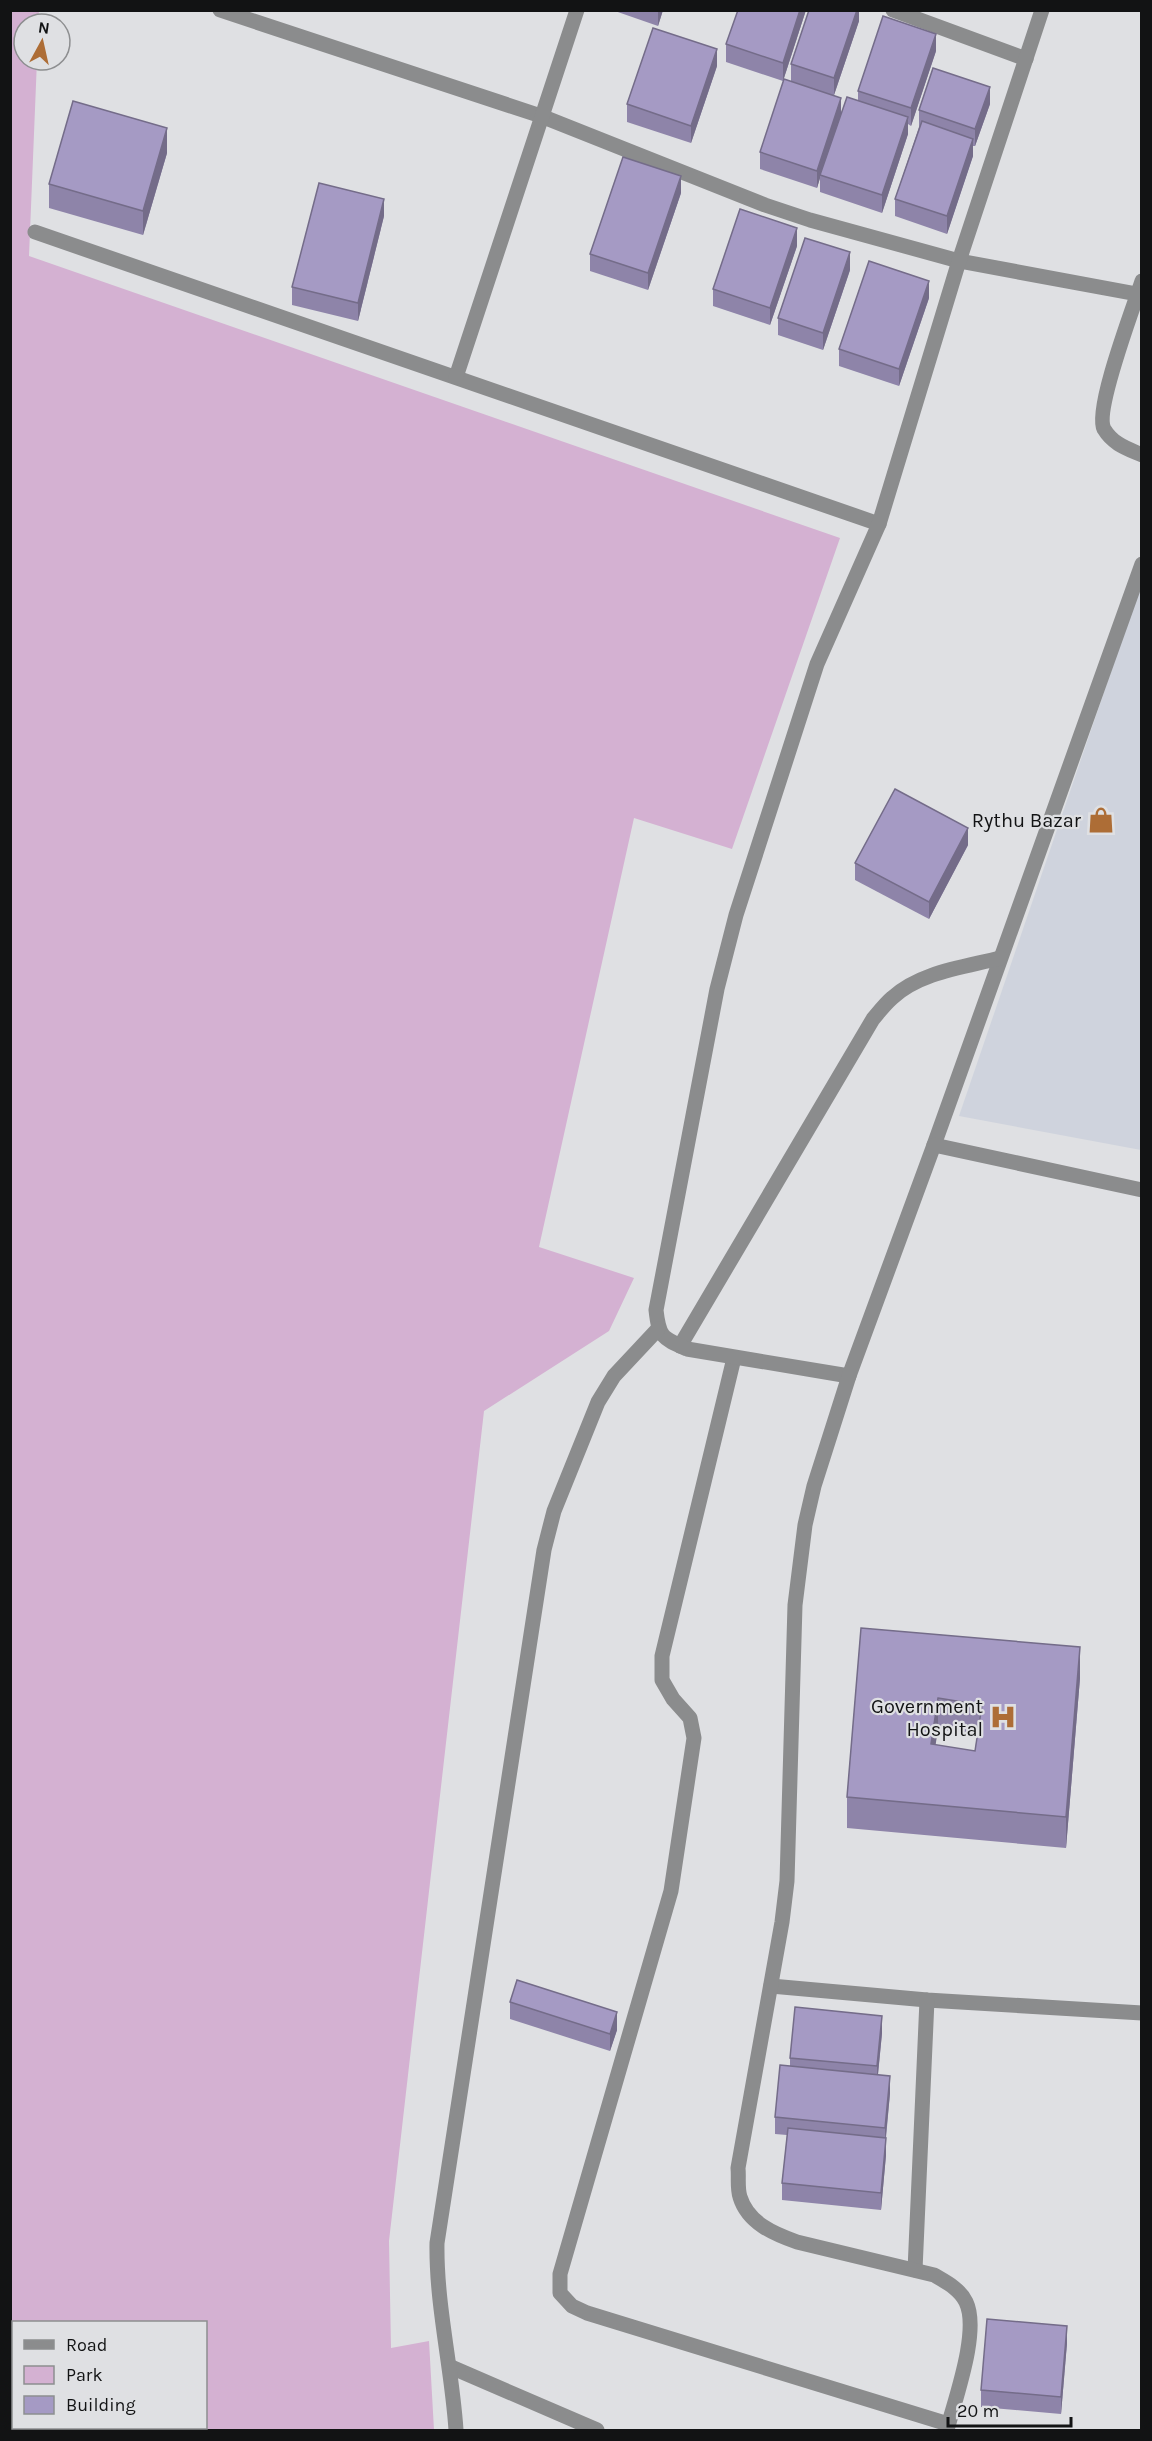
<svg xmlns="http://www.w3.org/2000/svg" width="1152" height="2441" font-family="Karla,sans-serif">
  <rect width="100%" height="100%" fill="#dfe0e3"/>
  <path fill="#cfd3dd" d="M1141 584V1150L959 1116Z"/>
  <path fill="#d4b1d2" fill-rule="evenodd" d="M39 10 38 24H24V60H37L29 256 840 538 732 849 634 818 539 1247 634 1278 609 1331 484 1411 389 2241 391 2348 429 2341 434 2430H11L10 11ZM14 2322H206V2428H14Z"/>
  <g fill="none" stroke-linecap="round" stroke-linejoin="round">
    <g stroke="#8b8c8d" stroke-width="15">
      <path d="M220 10 541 116 765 205 810 220 959 261 1137 294"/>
      <path d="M893 10 1026 59"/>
      <path d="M35 232 879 524"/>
      <path d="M1142 281C1134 306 1094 410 1104 429 1113 444 1126 448 1142 455"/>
      <path d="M456 377 577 10"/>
      <path d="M934 1145 1142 564"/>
      <path d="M680 1346 873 1019C879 1012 885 1004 892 998 920 972 965 967 1000 958"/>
      <path d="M734 1358 662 1656V1680L673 1699 690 1718 694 1738 671 1891 560 2274V2293L572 2306 587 2313 948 2424"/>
      <path d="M849 1376 687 1349C662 1338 659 1337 656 1310L717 989 736 915 817 664 879 524 959 261 1042 10"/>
      <path d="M771 1986 927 2000 1142 2013"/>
      <path d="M915 2270 927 2000"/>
      <path d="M451 2367 597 2430"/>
      <path d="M456 2430C452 2368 436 2305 437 2243L544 1550 554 1511 598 1402 614 1376 658 1329"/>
      <path d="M947 2430C955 2399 980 2331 966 2302 960 2289 946 2282 934 2275L797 2242C774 2234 748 2223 740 2197 737 2188 739 2177 738 2168L782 1922 787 1881 795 1605 805 1525 814 1486 849 1376 934 1145 1142 1190"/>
    </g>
  </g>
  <g fill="#8e84a9" fill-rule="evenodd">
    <path d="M612 10H663L658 26Z"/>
    <path d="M806 10 783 81 726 62V44Z"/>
    <path d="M859 10V21L834 95 841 113 858 100V91L936 51 911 126 908 124V134L882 213 820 192V178L817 188 760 169V152L791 81V64Z"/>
    <path d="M717 66 691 143 627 122V104Z"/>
    <path d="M990 104 975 146H973V156L947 234 895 216V199L919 127V110Z"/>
    <path d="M167 153 143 235 49 208V184Z"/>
    <path d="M681 193 648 290 590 271V254Z"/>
    <path d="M384 216 358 321 292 305V287Z"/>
    <path d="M797 246 770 325 713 306V289Z"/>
    <path d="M850 270 823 350 778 335V318Z"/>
    <path d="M929 298 899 386 839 366V349Z"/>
    <path d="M968 845 929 919 855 880V863Z"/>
    <path d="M861 1628 1080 1678 1066 1848 847 1828V1797ZM938 1729 977 1735 975 1751 935 1745Z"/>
    <path d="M510 2002 617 2030 610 2051 510 2019Z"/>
    <path d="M882 2033 878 2075 890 2093 886 2138V2155L881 2210 782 2200V2183L787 2135 775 2134V2117L790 2066V2058Z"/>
    <path d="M1067 2343 1061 2414 981 2407V2390Z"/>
  </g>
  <g fill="#746c89">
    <path d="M658 10H663L658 26Z"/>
    <path d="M800 10H806L783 81V63Z"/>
    <path d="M857 10H859V21L834 95V78Z"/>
    <path d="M936 34V51L911 126V108Z"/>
    <path d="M717 49V66L691 143V126Z"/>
    <path d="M990 87V104L975 146V129Z"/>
    <path d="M841 98V115L820 175V178L817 188V171Z"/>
    <path d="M908 117V134L882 213V195Z"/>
    <path d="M167 128V153L143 235V211Z"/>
    <path d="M973 139V156L947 234V216Z"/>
    <path d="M681 176V193L648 290V273Z"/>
    <path d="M384 199V216L358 321V303Z"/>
    <path d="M797 228V246L770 325V308Z"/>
    <path d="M850 252V270L823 350V333Z"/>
    <path d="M929 281V298L899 386V369Z"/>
    <path d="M968 828V845L929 919V902Z"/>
    <path d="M1080 1647V1678L1066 1848V1817Z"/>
    <path d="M938 1698V1729L931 1775V1744Z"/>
    <path d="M617 2012V2030L610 2051V2034Z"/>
    <path d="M882 2016V2033L877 2083V2066Z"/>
    <path d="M890 2076V2093L885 2145V2128Z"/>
    <path d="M886 2138V2155L881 2210V2193Z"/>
    <path d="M1067 2326V2343L1061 2414V2397Z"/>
  </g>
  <g fill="#a59ac4" stroke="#746c89" stroke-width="1.5" fill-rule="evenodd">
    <path d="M738 10H800L783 63 726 44Z"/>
    <path d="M809 10H857L834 78 791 64Z"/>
    <path d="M883 16 936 34 911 108 858 91Z"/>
    <path d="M653 28 717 49 691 126 627 104Z"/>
    <path d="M933 68 990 87 975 129 919 110Z"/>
    <path d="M784 79 841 98 817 171 760 152Z"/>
    <path d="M847 97 908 117 882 195 820 175Z"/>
    <path d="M73 101 167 128 143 211 49 184Z"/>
    <path d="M922 121 973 139 947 216 895 199Z"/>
    <path d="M623 157 681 176 648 273 590 254Z"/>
    <path d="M319 183 384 199 358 303 292 287Z"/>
    <path d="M740 209 797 228 770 308 713 289Z"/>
    <path d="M805 238 850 252 823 333 778 318Z"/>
    <path d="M869 261 929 281 899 369 839 349Z"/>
    <path d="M895 789 968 828 929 902 855 863Z"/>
    <path d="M861 1628 1080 1647 1066 1817 847 1797ZM938 1698 982 1705 975 1751 931 1744Z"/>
    <path d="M517 1980 617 2012 610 2034 510 2002Z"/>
    <path d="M795 2007 882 2016 877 2066 790 2058Z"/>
    <path d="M780 2065 890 2076 885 2128 775 2117Z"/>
    <path d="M788 2128 886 2138 881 2193 782 2183Z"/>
    <path d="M987 2319 1067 2326 1061 2397 981 2390Z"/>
  </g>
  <defs>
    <g id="shop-bare" transform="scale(2.07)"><path d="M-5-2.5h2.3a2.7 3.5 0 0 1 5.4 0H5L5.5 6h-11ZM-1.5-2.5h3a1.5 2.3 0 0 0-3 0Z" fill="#ad6d36" stroke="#dfe0e3" stroke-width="2.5" paint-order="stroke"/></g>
    <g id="hospital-bare" transform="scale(2.07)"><path d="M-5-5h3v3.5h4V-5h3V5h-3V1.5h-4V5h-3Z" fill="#ad6d36" stroke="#dfe0e3" stroke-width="2.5" paint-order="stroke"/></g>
  </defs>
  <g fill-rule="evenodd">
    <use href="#shop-bare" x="1101" y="820"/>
    <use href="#hospital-bare" x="1003" y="1717"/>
  </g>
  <g text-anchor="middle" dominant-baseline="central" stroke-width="4.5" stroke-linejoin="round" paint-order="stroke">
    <g font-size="20" fill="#121314" stroke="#dfe0e3" text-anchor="end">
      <text x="1081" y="820">Rythu Bazar</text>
      <text x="983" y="1706">Government<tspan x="983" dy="23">Hospital</tspan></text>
    </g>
  </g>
  <rect width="1152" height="2441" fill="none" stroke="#121314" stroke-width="24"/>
  <rect x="12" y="2321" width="195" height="108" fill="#dfe0e3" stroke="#8d8e90" stroke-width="1.5"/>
  <rect x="24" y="2340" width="30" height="9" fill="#8b8c8d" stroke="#8d8e90" stroke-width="1.5"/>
  <text x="66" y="2351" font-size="18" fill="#121314">Road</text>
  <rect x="24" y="2366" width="30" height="18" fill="#d4b1d2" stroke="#8d8e90" stroke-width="1.5"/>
  <text x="66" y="2381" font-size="18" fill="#121314">Park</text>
  <rect x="24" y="2396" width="30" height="18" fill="#a59ac4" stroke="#8d8e90" stroke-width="1.5"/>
  <text x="66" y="2411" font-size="18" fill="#121314">Building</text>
  <g transform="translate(42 42) rotate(8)"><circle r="28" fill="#dfe0e3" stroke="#8d8e90" stroke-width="1.5"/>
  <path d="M0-4.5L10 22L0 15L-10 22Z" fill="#ad6d36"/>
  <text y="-9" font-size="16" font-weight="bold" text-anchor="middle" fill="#121314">N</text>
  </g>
  <path d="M948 2417v9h123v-9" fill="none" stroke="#121314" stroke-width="3"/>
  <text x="957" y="2417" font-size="18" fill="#121314" stroke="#dfe0e3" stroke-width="4.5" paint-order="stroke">20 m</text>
</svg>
